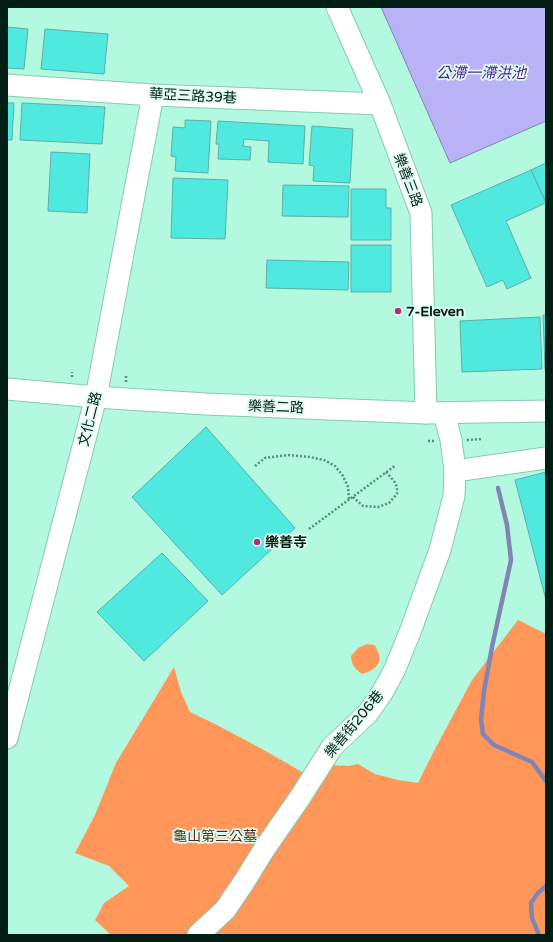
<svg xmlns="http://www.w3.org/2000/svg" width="553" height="942" font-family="'Varela Round','Noto Sans TC',sans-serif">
  <rect width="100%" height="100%" fill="#b2f9df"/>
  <g fill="#ff975b">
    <path d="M518 620 546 634V935H111L95 920 104 903 129 886 109 866 75 853 95 815 116 763 174 667 181 692 190 712 215 724 262 749 304 773 327 765 349 766 358 764 375 774 398 780 418 783 434 751 472 680Z"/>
    <path d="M367 644 374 645C385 659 379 669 362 674 354 668 352 666 351 656L358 648Z"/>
  </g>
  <path fill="#bab2f6" stroke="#8285b2" d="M381 7H546V121L450 163Z"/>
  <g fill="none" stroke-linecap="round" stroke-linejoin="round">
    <g stroke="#8285b2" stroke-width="4.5">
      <path d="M498 488 507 525 511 560 492 647 484 691 481 720 483 734 494 745 532 762 546 781"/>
      <path d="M539 935 532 918 531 903 538 893 546 886"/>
    </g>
  </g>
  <g fill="#50e9e0" stroke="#5eaea9">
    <path d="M7 27 28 29 24 69 7 68Z"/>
    <path d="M45 29 108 34 104 74 41 69Z"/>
    <path d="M7 103H14L12 140H7Z"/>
    <path d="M22 103 105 107 102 144 20 140Z"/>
    <path d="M185 120 211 121 208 173 175 171 176 157 171 156 173 127 185 128Z"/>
    <path d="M218 121 305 126 303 164 268 162 269 141 244 139 243 146 251 147 250 160 218 159 219 144H216Z"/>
    <path d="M312 126 353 129 350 183 313 181 314 166 309 165Z"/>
    <path d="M51 152 90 154 87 213 48 211Z"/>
    <path d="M546 163V203L531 170Z"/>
    <path d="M531 170 546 203 506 221 531 278 507 289 503 280 487 287 451 205Z"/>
    <path d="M173 178 228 180 225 239 171 238Z"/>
    <path d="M283 185 349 186 348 217 282 216Z"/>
    <path d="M351 189H386V208H391V240H351Z"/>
    <rect x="351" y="245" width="40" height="47"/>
    <path d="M267 260 349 262 348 290 266 288Z"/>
    <path d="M543 315H546V370H545Z"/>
    <path d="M540 317 542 369 462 372 460 321Z"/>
    <path d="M206 427 295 528 222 595 132 497Z"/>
    <path d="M546 472V600L515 480Z"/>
    <path d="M162 553 208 601 144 661 97 612Z"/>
  </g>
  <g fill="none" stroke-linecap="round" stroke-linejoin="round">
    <g stroke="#85cbb2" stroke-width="23">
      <g id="minor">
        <path d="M337 7 380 104 421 213 426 413"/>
        <path d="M7 85 153 95 380 104"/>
        <path d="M7 389 96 397 206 404 426 413 546 411"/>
        <path d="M455 471 546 458"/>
        <path d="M7 738 96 397 153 95"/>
        <path d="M198 935 225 910 244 882 265 848 301 796 332 747 368 713 382 693 394 671 410 632 440 550 454 496 455 471 451 440 444 413"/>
      </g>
    </g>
    <g stroke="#5a8c7b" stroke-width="2.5" stroke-dasharray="2 2" stroke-linecap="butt">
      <path d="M72 377V372"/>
      <path d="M126 382V375"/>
      <path d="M467 440 483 439"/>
      <path d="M428 441H434"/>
      <path d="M255 466 265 458 288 455 310 457 324 460 335 466 343 476 348 487 349 499"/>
      <path d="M353 497 363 506 378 507 389 503 397 494V487L394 481 386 472"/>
      <path d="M309 529 396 465"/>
    </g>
    <use href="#minor" stroke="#fff" stroke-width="21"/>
  </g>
  <g fill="#b12f7a" stroke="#e1fcf1" stroke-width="1.5">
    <circle cx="398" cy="311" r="4"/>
    <circle cx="257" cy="542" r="4"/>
  </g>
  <g text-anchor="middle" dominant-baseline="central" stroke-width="3.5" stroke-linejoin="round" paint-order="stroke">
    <g font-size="14" fill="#011d14" stroke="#e1fcf1">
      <text transform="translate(193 96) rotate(3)">華亞三路39巷</text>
      <text transform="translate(408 180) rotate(69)">樂善三路</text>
      <text transform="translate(276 407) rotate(2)">樂善二路</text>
      <text transform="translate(90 419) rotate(-76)">文化二路</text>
      <text transform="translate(354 724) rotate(-50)">樂善街206巷</text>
    </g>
    <g font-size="14" font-weight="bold" fill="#011d14" stroke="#e1fcf1" text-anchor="start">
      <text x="406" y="311">7-Eleven</text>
      <text x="265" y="542">樂善寺</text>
    </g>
    <g font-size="14" fill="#562a0f" stroke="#e1fcf1">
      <text x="215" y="836">龜山第三公墓</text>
    </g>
    <g font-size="15" font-style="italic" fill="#481b9d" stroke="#e1fcf1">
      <text x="481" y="73">公滯一滯洪池</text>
    </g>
  </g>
  <rect width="553" height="942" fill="none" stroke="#011d14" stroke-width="16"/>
</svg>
